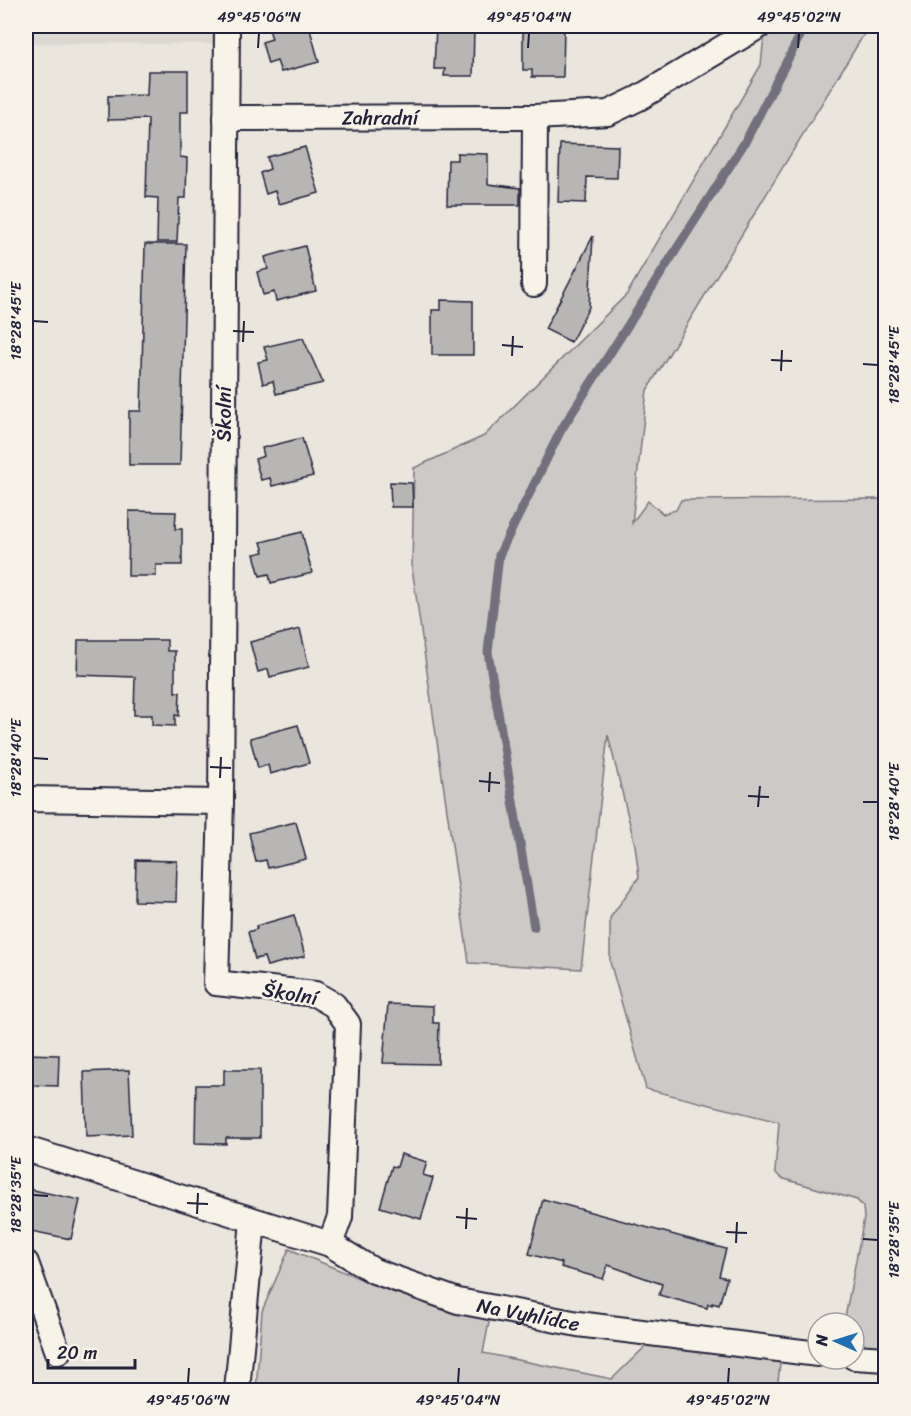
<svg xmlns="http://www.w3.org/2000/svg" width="911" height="1416" font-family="Sriracha,sans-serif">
  <rect width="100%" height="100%" fill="#eae6de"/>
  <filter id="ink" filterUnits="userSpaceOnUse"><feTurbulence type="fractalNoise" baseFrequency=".0167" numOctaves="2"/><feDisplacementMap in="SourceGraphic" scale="12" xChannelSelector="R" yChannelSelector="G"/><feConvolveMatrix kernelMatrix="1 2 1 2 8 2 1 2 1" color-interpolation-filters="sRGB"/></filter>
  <g filter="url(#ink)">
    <path fill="#dbd8d2" d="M26 26H213V44L26 43Z"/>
    <g fill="#cdc9c6" stroke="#787680" stroke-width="1.5">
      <path d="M765 26H869L647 390 632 523 648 501 663 514 676 510 681 500 885 499V1350L854 1346V1323H844L864 1218 863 1207 857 1200 781 1178 775 1172 779 1122 646 1089 610 962V918L639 877 635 845 608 735 581 969 469 963 412 568 414 468 484 436 627 294 761 65Z"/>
      <path d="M289 1249 392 1292 490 1317 483 1353 612 1379 651 1341 775 1357 780 1364 777 1390H256L262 1311Z"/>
    </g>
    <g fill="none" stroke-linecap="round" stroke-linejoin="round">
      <path stroke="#716f7b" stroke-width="9" d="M534 927 488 652 499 555 561 430 745 142 805 26"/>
    </g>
    <g fill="#b8b6b5" stroke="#22223b" stroke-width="1.5">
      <path d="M268 26H309L319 62 281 72 277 61 268 64 262 42 272 39Z"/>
      <path d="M436 26H474L473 76H444L445 69H434Z"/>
      <path d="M523 26H564L563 77H532V70H523Z"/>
      <path d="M148 71H188V112H180V157L187 158 186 198H179L177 242H157L158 198 146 197 148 119 108 120V96L147 95Z"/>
      <path d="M560 144 618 146 617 178 587 177 586 203 558 202Z"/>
      <path d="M305 147 319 193 279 204 275 191 266 194 260 173 270 169 267 157Z"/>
      <path d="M457 153 488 154V184L520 188V205H447L448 160H457Z"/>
      <path d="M593 236 589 307 571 342 545 329Z"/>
      <path d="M145 244H186L180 465H129V411H141Z"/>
      <path d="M305 246 316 291 276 301 274 292 263 295 257 272 268 269 265 257Z"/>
      <path d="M441 300 473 301V355H432V310H441Z"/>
      <path d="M303 338 323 383 276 394 273 381 263 384 258 362 268 360 264 347Z"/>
      <path d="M302 438 313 476 272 486 270 478 261 480 255 459 264 456 262 448Z"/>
      <path d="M390 482 412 483 413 507H391Z"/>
      <path d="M129 511 176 512 175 529H182V565H156V576H128Z"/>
      <path d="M302 532 312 573 271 583 269 574 260 576 254 554 264 552 261 542Z"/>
      <path d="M300 629 309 667 270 677 268 669 258 672 250 642Z"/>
      <path d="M78 640H167V651H175V692H180L179 716 175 715V726L152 725V715H134L135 677 77 675Z"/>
      <path d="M298 725 309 763 270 774 268 765 258 768 250 738Z"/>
      <path d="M296 822 306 859 268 868 266 860 256 862 249 833Z"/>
      <path d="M136 860 177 861 176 902 135 901Z"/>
      <path d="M294 915 305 956 267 966 264 957 255 959 248 932 257 929 256 926Z"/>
      <path d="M388 1004 433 1006V1023H439L438 1064 383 1063Z"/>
      <path d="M26 1054 59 1055 58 1086 26 1085Z"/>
      <path d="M129 1070 132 1135 86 1137 84 1072Z"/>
      <path d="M224 1070H260V1138H226V1144L195 1143 196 1085H224Z"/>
      <path d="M401 1154 427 1162 423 1175 433 1178 421 1219 380 1207 392 1166 397 1167Z"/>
      <path d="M29 1189 80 1200 71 1239 26 1230Z"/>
      <path d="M543 1199 726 1249 719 1276 727 1278 719 1305 712 1303V1305L708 1304 707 1308 659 1295 662 1284 608 1265 603 1279 561 1267 562 1263 529 1254Z"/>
    </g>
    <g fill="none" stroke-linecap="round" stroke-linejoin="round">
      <g stroke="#22223b" stroke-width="28">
        <g id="minor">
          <path d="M227 26 221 802 216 983 315 994 334 1005 348 1024 340 1217 330 1244"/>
          <path id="s1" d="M226 118 535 117 608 113 639 98 759 26"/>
          <path d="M534 284 535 117"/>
          <path d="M26 799 221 802"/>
          <path id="s2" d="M26 1149 330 1244 374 1271 458 1301 578 1324 818 1354"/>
          <path d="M26 1263 58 1352"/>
          <path d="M854 1357 886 1359"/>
          <path d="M237 1390 253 1221"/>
        </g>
      </g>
      <use href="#minor" stroke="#f7f3e8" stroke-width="24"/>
    </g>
  </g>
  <path fill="none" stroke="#22223b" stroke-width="2" d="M258 48 259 33M528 48 529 33M798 48 799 33M33 321 48 322M233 331 254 332M243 342 244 321M502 345 523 347M512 356 513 336M771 360 792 361M863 364 878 365M781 371 782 350M33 758 48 759M210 767 231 768M220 778 221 757M479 781 500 783M489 792 490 772M748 796 769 797M863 802H878M758 807 760 786M33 1195 48 1196M187 1203 208 1204M197 1214 198 1193M456 1217 477 1219M466 1229 467 1208M726 1232 747 1233M863 1239 878 1240M736 1243 737 1222M188 1383 189 1368M458 1383 459 1368M728 1383 729 1368"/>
  <g text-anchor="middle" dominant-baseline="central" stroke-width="5" stroke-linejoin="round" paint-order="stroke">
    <g font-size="20" fill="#22223b" stroke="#f7f3e8">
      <text stroke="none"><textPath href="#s1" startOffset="154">Zahradní</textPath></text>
      <text transform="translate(224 414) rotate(-90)">Školní</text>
      <text transform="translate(290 994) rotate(10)">Školní</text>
      <text stroke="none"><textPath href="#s2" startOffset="531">Na Vyhlídce</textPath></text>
    </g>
  </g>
  <rect width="911" height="1416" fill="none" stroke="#f7f3e8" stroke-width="66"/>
  <g transform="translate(836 1341) rotate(273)"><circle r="28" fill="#f7f3e8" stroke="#a29fa3" stroke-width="1.5"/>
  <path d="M0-4.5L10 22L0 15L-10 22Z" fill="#1f6fb2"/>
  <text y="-9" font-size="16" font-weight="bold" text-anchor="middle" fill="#22223b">N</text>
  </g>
  <path d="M48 1359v9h87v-9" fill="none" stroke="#22223b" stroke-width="3"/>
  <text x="57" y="1359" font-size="18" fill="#22223b" stroke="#f7f3e8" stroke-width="4.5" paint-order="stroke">20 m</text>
  <rect x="33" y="33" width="845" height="1350" fill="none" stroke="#22223b" stroke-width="2"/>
  <g font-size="15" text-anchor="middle" fill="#22223b">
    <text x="259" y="22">49°45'06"N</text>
    <text x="529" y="22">49°45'04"N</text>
    <text x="799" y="22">49°45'02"N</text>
    <text transform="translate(16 321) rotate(-90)" y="5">18°28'45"E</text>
    <text transform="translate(894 365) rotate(-90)" y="5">18°28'45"E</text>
    <text transform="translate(16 758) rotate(-90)" y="5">18°28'40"E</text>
    <text transform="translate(894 802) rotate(-90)" y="5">18°28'40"E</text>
    <text transform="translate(16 1195) rotate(-90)" y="5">18°28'35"E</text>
    <text transform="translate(894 1240) rotate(-90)" y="5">18°28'35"E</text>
    <text x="188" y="1405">49°45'06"N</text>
    <text x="458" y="1405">49°45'04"N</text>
    <text x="728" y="1405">49°45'02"N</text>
  </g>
</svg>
